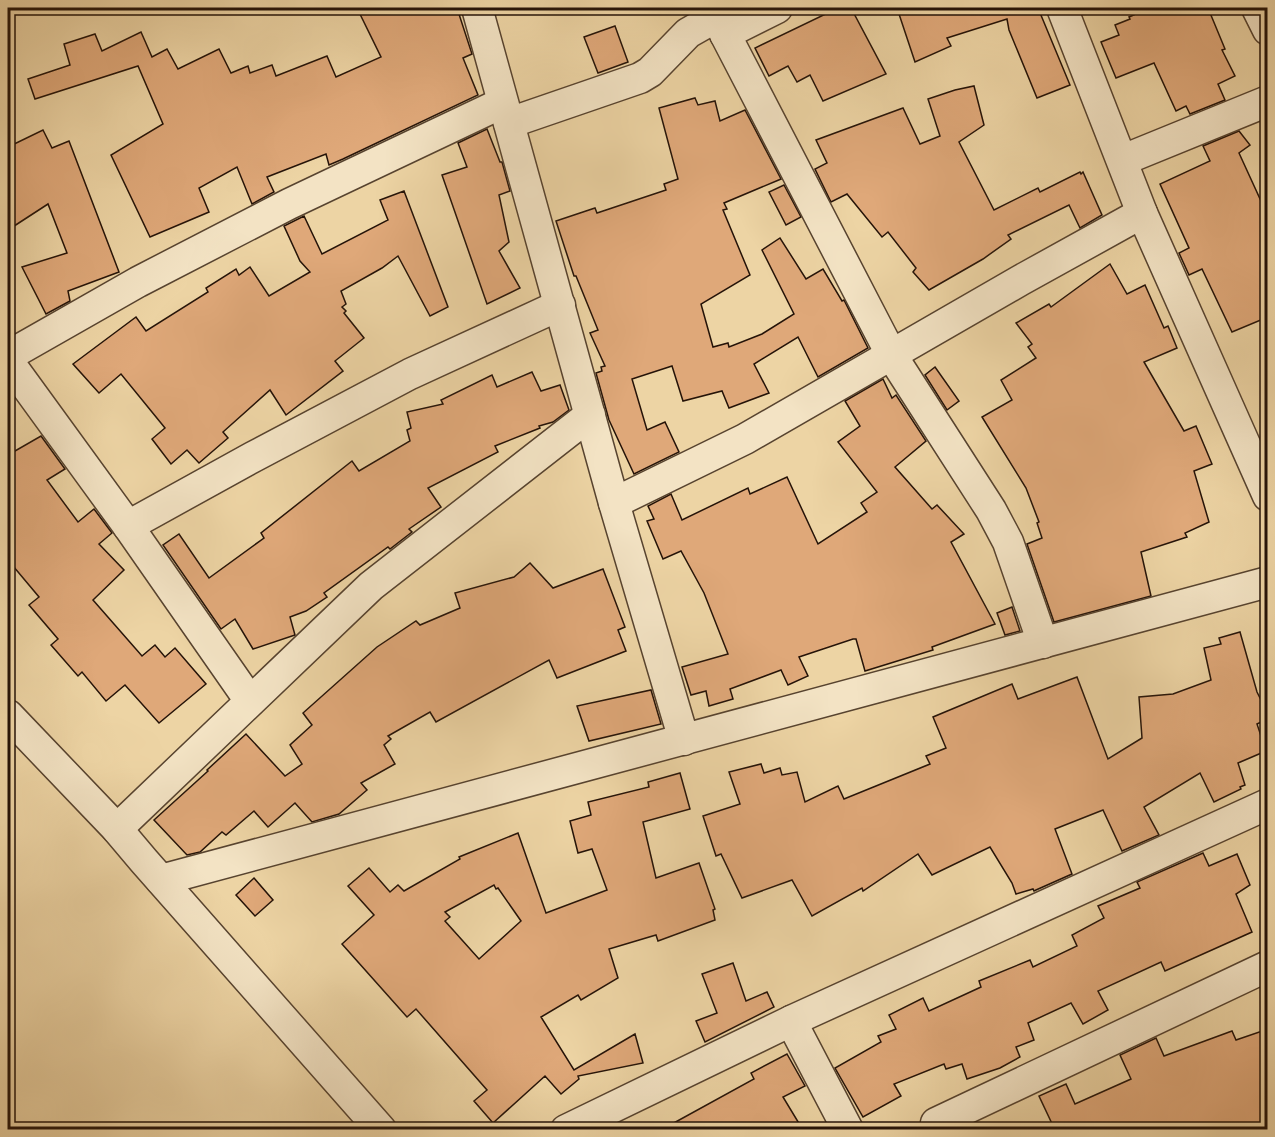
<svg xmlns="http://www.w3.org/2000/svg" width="1275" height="1137" font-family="'Libre Bodoni',serif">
  <rect width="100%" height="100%" fill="#edd4a4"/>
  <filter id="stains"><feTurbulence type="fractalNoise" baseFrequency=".00333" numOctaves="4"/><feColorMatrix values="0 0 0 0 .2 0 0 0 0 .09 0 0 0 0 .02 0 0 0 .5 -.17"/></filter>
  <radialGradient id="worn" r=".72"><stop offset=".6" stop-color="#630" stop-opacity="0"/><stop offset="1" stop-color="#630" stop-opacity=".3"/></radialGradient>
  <g fill="#dfa879" stroke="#251308" stroke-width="1.5" fill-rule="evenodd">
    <path d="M357 8H457L472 54 463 58 478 95 343 159 329 165 326 154 267 177 274 192 252 204 237 167 199 188 209 212 150 237 111 155 163 124 138 66 35 99 28 79 70 65 64 44 95 34 102 51 141 32 152 57 167 49 178 69 219 49 231 73 248 66 250 73 272 65 276 76 327 56 336 77 381 57Z"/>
    <path d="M838 8H851L886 74 823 101 810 75 797 82 788 66 769 76 755 48Z"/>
    <path d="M897 8H1038L1070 85 1037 98 1009 30 1007 19 947 38 951 46 915 62Z"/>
    <path d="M1129 8H1208L1225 49 1222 50 1235 76 1218 84 1225 100 1190 114 1186 106 1176 111 1154 63 1116 78 1101 42 1119 35 1115 25 1130 19 1129 17 1134 15Z"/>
    <path d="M615 26 628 62 598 73 584 37Z"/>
    <path d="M974 86 984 125 959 142 994 210 1038 188 1040 192 1080 172 1081 174 1083 172 1102 215 1080 228 1069 205 1008 235 1011 239 983 259 929 290 913 272 916 268 888 232 882 237 847 194 831 202 815 169 827 163 816 140 903 108 920 144 940 136 928 99 955 90Z"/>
    <path d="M695 98 698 105 715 101 720 121 745 110 781 179 724 203 727 209 723 210 750 275 701 304 713 347 728 343 729 347 762 334 794 314 762 250 780 238 806 279 823 269 842 301 844 300 868 348 818 377 798 337 754 364 769 393 729 408 722 391 683 401 672 366 632 379 647 430 665 422 679 452 634 474 609 420 596 373 602 371 601 367 605 366 590 333 598 330 576 276H574L556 221 595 208 597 213 666 190 664 184 678 179 659 108Z"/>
    <path d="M487 129 500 162H502L510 191 499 195 509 242 499 251 520 288 487 304 442 175 467 167 458 143Z"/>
    <path d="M43 130 52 148 69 141 119 272 68 291 70 301 46 314 22 267 67 253 48 204 8 230V147Z"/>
    <path d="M1239 131 1250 145 1239 153 1261 201 1268 198V317L1232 332 1202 269 1189 275 1179 253 1189 248 1160 184 1210 161 1203 146Z"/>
    <path d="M784 185 801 217 786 225 769 192Z"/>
    <path d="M404 191 448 307 430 316 398 256 382 268 341 291 346 304 342 307 346 311 344 313 364 338 335 361 343 371 286 415 270 390 223 432 228 438 199 463 187 450 171 464 152 439 165 428 121 374 99 393 73 364 136 317 146 331 208 292 206 288 236 269 239 275 250 267 269 296 310 272 300 261 284 226 304 216 322 254 388 220 380 200Z"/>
    <path d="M1110 264 1127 294 1145 285 1164 328 1168 326 1177 348 1144 362 1184 431 1196 426 1212 464 1194 471 1209 522 1185 533 1187 537 1141 552 1151 596 1054 622 1027 544 1042 538 1037 523 1039 522 1026 488 982 417 1012 400 1001 380 1036 358 1028 347 1032 344 1016 323 1049 304 1051 307Z"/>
    <path d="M935 367 959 401 947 410 925 375Z"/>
    <path d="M532 372 541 391 560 385 569 410 553 422 539 426 540 428 495 446 498 452 428 488 441 507 409 529 412 532 390 549 388 547 324 593 327 597 306 611 290 617 295 635 253 649 235 619 221 629 163 545 179 534 209 578 264 538 261 533 352 461 359 471 410 441 407 430 411 428 407 412 443 404 441 400 492 375 497 387Z"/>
    <path d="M883 379 892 398 896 395 926 441 895 467 932 509 937 505 964 534 951 542 995 624 932 647 933 650 865 671 856 639H853L799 657 808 676 788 685 781 670 730 689 733 699 709 706 706 691 691 695 682 667 728 654 704 593 681 551 663 559 647 521 654 519 648 506 671 494 682 520 748 488 750 494 787 477 818 544 867 512 861 503 877 492 838 442 860 426 845 401Z"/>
    <path d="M41 436 65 469 47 480 78 522 94 509 112 533 99 544 124 570 93 600 142 656 155 645 165 657 175 648 206 684 159 723 125 685 106 701 82 672 78 676 51 645 58 639 29 605 39 597 8 560V455Z"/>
    <path d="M530 563 553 588 603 569 625 627 618 630 626 651 557 678 549 660 436 722 430 712 388 736 391 739 384 745 395 764 361 783 367 790 339 814 312 822 295 803 268 827 254 811 226 835 222 832 200 852 187 855 154 820 208 771 207 770 246 734 285 776 302 764 290 745 312 725 303 713 377 647 416 621 420 625 460 608 455 593 514 577Z"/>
    <path d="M1012 607 1020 631 1005 635 997 613Z"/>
    <path d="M1240 632 1257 692 1268 714V719L1257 724 1266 751 1238 763 1245 785 1240 787 1241 789 1214 802 1200 773 1144 807 1159 835 1122 851 1103 810 1055 829 1072 874 1036 890 1034 891 1033 889 1016 894 1012 883 990 847 932 875 918 854 863 891 862 888 812 916 792 880 742 898 721 854 716 856 703 816 740 804 729 772 761 764 764 773 780 768 782 775 797 772 805 802 838 786 844 799 930 764 926 756 946 748 933 717 1012 684 1018 699 1077 677 1108 759 1142 738 1139 697 1173 694 1211 680 1204 648 1221 644 1219 638Z"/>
    <path d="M651 690 661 724 589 741 577 706Z"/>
    <path d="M680 773 690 809 643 822 656 878 699 863 715 909 713 910 715 920 658 941 656 935 609 949 618 978 581 1000 578 995 541 1017 574 1070 635 1034 643 1063 578 1076 579 1079 561 1094 545 1076 493 1123 474 1101 487 1090 416 1009 407 1017 342 944 374 915 348 886 369 868 390 892 398 885 404 891 460 859 459 857 518 833 546 913 607 890 592 849 578 853 570 821 591 815 588 802 649 787 648 782ZM494 885 496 889 498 888 521 921 479 959 445 921 450 917 445 912Z"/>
    <path d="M1203 853 1209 866 1237 854 1250 885 1236 894 1252 932 1165 971 1161 962 1098 991 1108 1010 1083 1024 1071 1003 1028 1023 1034 1040 1016 1047 1020 1057 1000 1068 967 1079 962 1064 946 1069 944 1064 894 1084 901 1096 863 1117 835 1068 881 1042 878 1036 896 1029 889 1015 923 998 929 1011 981 987 979 981 1030 960 1033 967 1077 946 1072 935 1104 918 1098 906 1140 888 1137 882Z"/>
    <path d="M254 878 273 900 255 916 236 895Z"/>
    <path d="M733 963 746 1001 767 992 774 1007 705 1042 696 1021 717 1013 702 974Z"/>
    <path d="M1268 1029V1130H1055L1039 1096 1066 1084 1075 1104 1131 1079 1120 1055 1156 1038 1164 1056 1232 1031 1236 1040Z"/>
    <path d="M787 1054 805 1086 783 1097 803 1130H661L754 1079 751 1073Z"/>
  </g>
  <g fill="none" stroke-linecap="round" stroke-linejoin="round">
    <g stroke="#57432f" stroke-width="33">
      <g id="street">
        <path d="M477 8 614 503 684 740"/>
        <path d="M714 8 725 34 892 356 991 510 1008 542 1043 643"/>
        <path d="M1062 8 1142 213 1268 496"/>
        <path d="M1257 8 1268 30"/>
        <path d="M725 34 777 8"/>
        <path d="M509 123 640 78 650 72 688 33 718 16"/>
        <path d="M1123 160 1268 101"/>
        <path d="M8 356 138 282 289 204 502 103"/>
        <path d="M8 361 128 526 250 701"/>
        <path d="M614 503 745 439 1021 280 1142 213"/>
        <path d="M128 526 253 457 410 374 560 305"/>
        <path d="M8 715 117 829 144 861 381 1130"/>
        <path d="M117 829 371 586 590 415"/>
        <path d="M161 880 1268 582"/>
        <path d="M791 1021 848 1130"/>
        <path d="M936 1123 1268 966"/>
        <path d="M566 1130 791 1021 1268 804"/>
      </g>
    </g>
    <use href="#street" stroke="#f3e3c4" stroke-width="30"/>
  </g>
  <rect width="1275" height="1137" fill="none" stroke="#edd4a4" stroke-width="30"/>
  <rect x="9" y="9" width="1257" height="1119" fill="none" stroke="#251308" stroke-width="3"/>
  <rect x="15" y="15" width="1245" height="1107" fill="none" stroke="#251308" stroke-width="1.5"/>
  <rect width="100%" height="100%" filter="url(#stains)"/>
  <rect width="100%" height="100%" fill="url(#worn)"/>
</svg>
